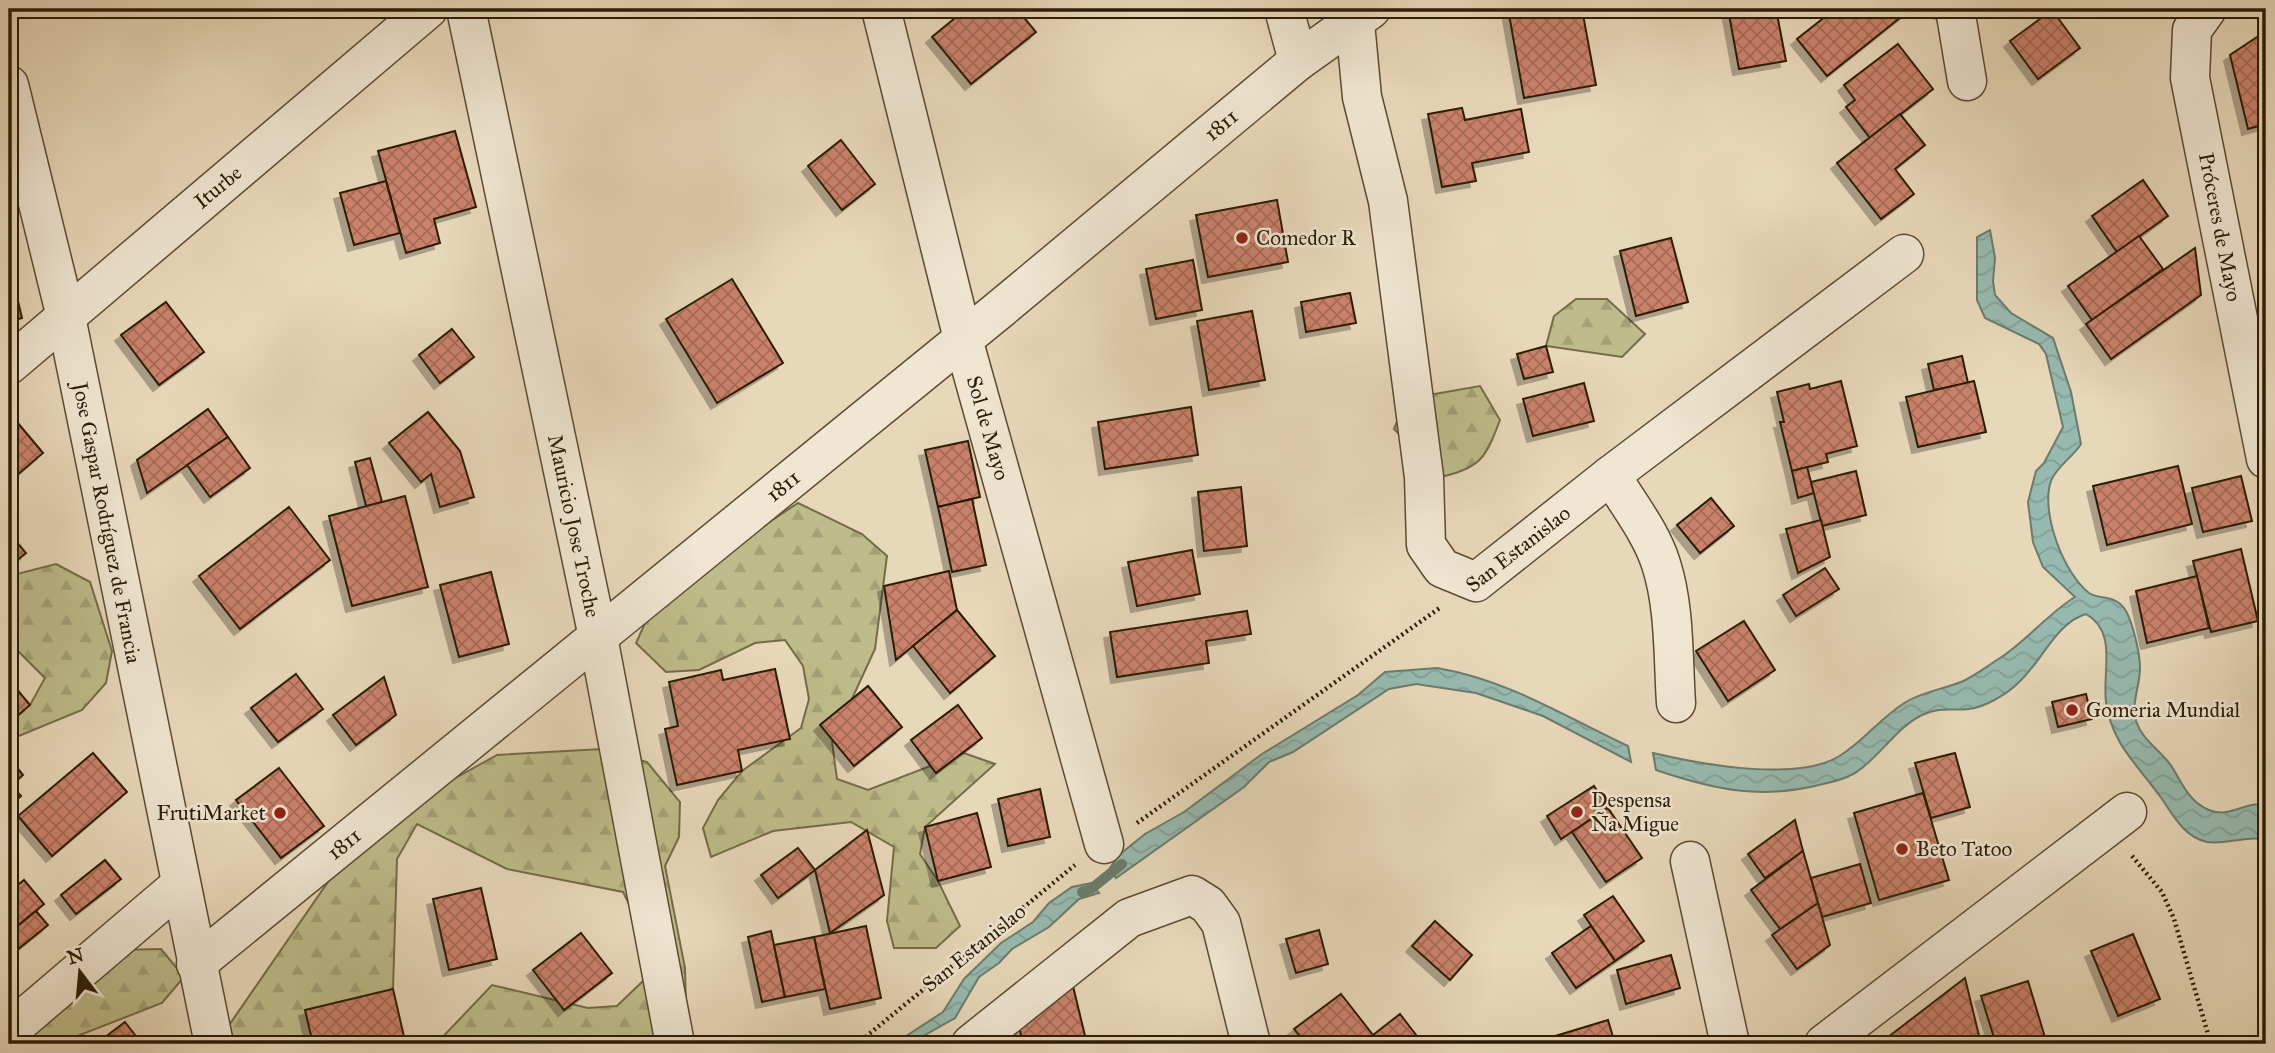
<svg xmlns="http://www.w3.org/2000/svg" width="2275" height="1053" font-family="'IM FELL Great Primer',serif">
  <defs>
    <pattern id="forest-firs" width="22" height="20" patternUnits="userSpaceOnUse" patternTransform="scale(1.75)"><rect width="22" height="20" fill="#bebc8a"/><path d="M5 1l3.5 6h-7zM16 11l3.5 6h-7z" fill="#a3a176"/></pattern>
    <pattern id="water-waves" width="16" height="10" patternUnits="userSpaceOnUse" patternTransform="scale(1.75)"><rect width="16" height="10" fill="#97bab0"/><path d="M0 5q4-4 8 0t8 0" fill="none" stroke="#829f96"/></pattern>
    <pattern id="building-cross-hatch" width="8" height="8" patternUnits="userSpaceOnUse" patternTransform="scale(1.75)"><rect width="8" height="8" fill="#cb826c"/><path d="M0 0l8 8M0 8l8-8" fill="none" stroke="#a56a57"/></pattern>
    <filter id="shadow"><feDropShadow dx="-6" dy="6" stdDeviation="0" flood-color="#0004"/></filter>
  </defs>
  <rect width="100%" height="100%" fill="#e8d8ba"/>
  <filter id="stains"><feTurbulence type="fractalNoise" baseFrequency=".00286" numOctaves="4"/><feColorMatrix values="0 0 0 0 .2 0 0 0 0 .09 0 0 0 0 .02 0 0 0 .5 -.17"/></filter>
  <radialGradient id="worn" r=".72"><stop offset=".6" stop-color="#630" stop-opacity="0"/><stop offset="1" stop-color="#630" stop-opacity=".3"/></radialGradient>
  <g fill="url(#forest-firs)" stroke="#746c48" stroke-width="2">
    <path d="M1903 9H1938L1939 19 1905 14Z"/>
    <path d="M1576 299H1607L1645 334 1622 357 1546 346 1554 316Z"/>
    <path d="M1480 386 1500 420C1486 457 1481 468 1441 477L1394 429 1406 399Z"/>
    <path d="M798 503 862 534 887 556 875 649 832 742 837 779 868 790 964 753 995 764 925 827 920 854 938 881 960 926 936 948H894L887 921 894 847 851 822 773 831 711 857 703 828 718 800 742 771 801 728 809 699 803 666 785 640 755 643 699 670 666 672 636 643 651 610 671 587Z"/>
    <path d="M56 564 90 582 112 651 106 683 82 710 9 740V706L30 705 45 678 9 642V576Z"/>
    <path d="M602 749 647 762 680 802 679 837 665 866 685 968 687 1044H436L492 985 588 1008 617 1006 647 977V940L623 892 507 869 417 824 397 859 393 989 349 1044H216L339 866 423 796 497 755Z"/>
    <path d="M161 949 184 977 162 1003 67 1040 66 1044H9L74 951Z"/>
  </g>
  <g fill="url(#water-waves)" stroke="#6c7b6c" stroke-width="2">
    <path d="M1990 230 1995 258 1993 281 1995 295 2011 313 2053 338 2071 392 2081 444C2073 457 2056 467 2051 481 2040 512 2064 574 2089 593 2100 600 2116 594 2126 611 2133 624 2140 653 2140 668 2140 686 2131 703 2136 721 2143 742 2161 750 2172 767 2182 783 2189 802 2209 810 2229 819 2247 800 2266 805V840C2247 835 2226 845 2207 842 2185 838 2173 815 2162 799 2139 766 2112 745 2106 702 2102 672 2118 632 2086 614 2055 623 2041 664 2016 685 2005 695 1985 707 1969 709 1952 711 1941 706 1922 715 1896 728 1882 754 1858 771 1849 778 1835 781 1823 784 1762 800 1715 790 1656 770L1653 753C1700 764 1799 783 1841 755 1865 740 1881 717 1906 702 1922 692 1943 689 1961 682 1973 677 1986 667 1997 660 2026 642 2046 615 2075 597L2043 567 2033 542 2028 502 2036 471 2044 463 2063 427 2046 354 2039 344 1985 318 1977 300V237Z"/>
    <path d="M1437 668C1508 680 1564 716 1628 746L1631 762 1543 716 1476 693 1416 684 1389 689 1293 752 1269 762 1244 787 1116 878 1110 868 1119 855 1145 834 1184 812 1262 754 1358 695 1385 672Z"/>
    <path d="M1091 883 1099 893 1079 899 1049 927 1012 949 999 963 979 977 955 1018 909 1044H894L943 1012 964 979 1001 943 1033 922 1049 903 1072 887Z"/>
  </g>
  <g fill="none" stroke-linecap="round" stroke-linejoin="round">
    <path stroke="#6c7b6c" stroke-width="10" d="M1082 892 1091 889 1122 864"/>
  </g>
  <g fill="url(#building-cross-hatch)" stroke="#2b1c05" stroke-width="2" filter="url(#shadow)">
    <path d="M966 9H1017L1036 32 971 84 932 37Z"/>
    <path d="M1508 9H1582L1596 85 1524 98Z"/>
    <path d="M1728 9H1776L1786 61 1739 69Z"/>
    <path d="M1835 9H1911L1827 76 1797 39Z"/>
    <path d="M2052 10 2080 48 2038 79 2010 41Z"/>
    <path d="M2266 31V124L2248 129 2230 55Z"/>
    <path d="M1898 44 1933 89 1870 138 1846 107 1855 100 1844 85Z"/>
    <path d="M1462 108 1465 120 1521 109 1529 152 1472 163 1476 181 1442 187 1428 114Z"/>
    <path d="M1900 114 1925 145 1895 169 1914 194 1881 219 1837 163Z"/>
    <path d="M455 131 476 207 434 219 440 243 406 253 378 151Z"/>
    <path d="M841 140 875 184 842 210 808 166Z"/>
    <path d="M2143 180 2168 216 2117 252 2092 216Z"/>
    <path d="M386 181 400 233 354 245 340 193Z"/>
    <path d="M1277 200 1288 262 1208 277 1196 215Z"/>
    <path d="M2139 236 2163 269 2092 320 2068 286Z"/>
    <path d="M1671 238 1688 302 1636 316 1620 251Z"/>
    <path d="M2195 248 2201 295 2111 359 2086 324Z"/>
    <path d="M1193 260 1202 310 1156 319 1146 269Z"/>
    <path d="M9 263 22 318 9 322Z"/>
    <path d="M732 279 783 363 717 403 666 319Z"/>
    <path d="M1350 293 1356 323 1306 332 1301 302Z"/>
    <path d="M166 302 204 352 159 385 121 335Z"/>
    <path d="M1252 311 1265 380 1209 390 1197 321Z"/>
    <path d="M452 329 474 357 440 383 419 355Z"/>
    <path d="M1546 346 1553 372 1524 379 1517 354Z"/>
    <path d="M1962 356 1968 383 1934 390 1928 364Z"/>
    <path d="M1841 381 1857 446 1826 454 1828 462 1792 471 1780 422H1784L1777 392 1809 384 1810 389Z"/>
    <path d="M1974 381 1986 432 1918 447 1906 397Z"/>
    <path d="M1584 383 1594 421 1533 436 1523 399Z"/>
    <path d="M1191 407 1198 455 1105 469 1098 422Z"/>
    <path d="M208 409 228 437 147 493 137 460Z"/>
    <path d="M428 412 460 451 474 497 440 507 431 474 421 482 389 443Z"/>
    <path d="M17 422 43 453 9 482V429Z"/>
    <path d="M228 437 250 468 210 497 187 465Z"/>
    <path d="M968 441 980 497 938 507 925 450Z"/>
    <path d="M370 458 382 502 366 506 355 462Z"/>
    <path d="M2178 466 2192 524 2107 545 2093 486Z"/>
    <path d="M1807 467 1814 493 1798 498 1792 471Z"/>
    <path d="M1856 471 1866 515 1822 526 1811 482Z"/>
    <path d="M2241 476 2252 521 2203 532 2192 488Z"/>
    <path d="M1241 487 1247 546 1204 551 1198 492Z"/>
    <path d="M405 496 428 587 352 606 329 516Z"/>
    <path d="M1711 498 1734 526 1700 553 1677 525Z"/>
    <path d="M972 499 986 565 952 572 938 507Z"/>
    <path d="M289 507 330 560 240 629 199 576Z"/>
    <path d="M1821 520 1830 557 1798 573 1786 529Z"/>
    <path d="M10 534 26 553 9 567V536Z"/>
    <path d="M2241 549 2258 621 2211 632 2193 561Z"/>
    <path d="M1192 550 1200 594 1137 606 1128 562Z"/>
    <path d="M1825 568 1839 589 1796 616 1783 595Z"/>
    <path d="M949 571 957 610 896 660 884 586Z"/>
    <path d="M491 572 509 644 459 657 440 585Z"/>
    <path d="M2197 576 2209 628 2147 643 2136 591Z"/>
    <path d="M957 610 995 656 950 693 913 646Z"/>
    <path d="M1247 611 1251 634 1206 641 1209 663 1117 677 1110 632Z"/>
    <path d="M1744 621 1775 670 1728 701 1696 651Z"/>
    <path d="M775 669 790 739 738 750 742 771 677 785 665 729 678 726 669 682 721 670 723 680Z"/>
    <path d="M296 674 323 709 278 742 251 708Z"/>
    <path d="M384 677 396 715 356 745 333 715Z"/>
    <path d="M9 680 30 705 9 723Z"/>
    <path d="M868 686 902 727 854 766 820 725Z"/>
    <path d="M2086 694 2092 719 2058 727 2052 702Z"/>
    <path d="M958 705 982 738 936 773 911 740Z"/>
    <path d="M93 753 127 792 52 856 18 816Z"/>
    <path d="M1955 753 1970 807 1931 818 1915 763Z"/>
    <path d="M9 758 23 775 9 788Z"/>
    <path d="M279 768 324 826 281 858 236 800Z"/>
    <path d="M12 786 21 796 9 807V788Z"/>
    <path d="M1594 786 1608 808 1561 839 1547 816Z"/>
    <path d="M1040 789 1050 837 1008 846 998 799Z"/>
    <path d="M1923 793 1949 880 1879 900 1854 813Z"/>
    <path d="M1608 808 1642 858 1606 882 1572 832Z"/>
    <path d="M977 813 991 867 938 881 925 827Z"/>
    <path d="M1795 820 1803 851 1765 878 1748 854Z"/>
    <path d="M867 830 884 895 830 933 815 870Z"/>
    <path d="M798 848 815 870 778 898 761 875Z"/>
    <path d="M1803 851 1818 903 1780 929 1751 890Z"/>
    <path d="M105 860 121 879 76 914 61 895Z"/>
    <path d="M1860 864 1871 903 1822 917 1811 878Z"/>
    <path d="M24 880 44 904 9 933V892Z"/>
    <path d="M481 888 497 959 449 970 433 899Z"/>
    <path d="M1613 896 1644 941 1615 961 1584 915Z"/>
    <path d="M1818 903 1830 945 1797 969 1772 935Z"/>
    <path d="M36 911 48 925 17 950 9 940V933Z"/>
    <path d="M1435 921 1472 955 1450 980 1412 946Z"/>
    <path d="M866 926 881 998 830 1009 814 937Z"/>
    <path d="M1591 926 1615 961 1576 988 1552 953Z"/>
    <path d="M1319 930 1328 964 1296 973 1286 939Z"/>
    <path d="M771 931 785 997 762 1002 748 937Z"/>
    <path d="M581 933 612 973 564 1010 533 970Z"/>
    <path d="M2133 934 2160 999 2118 1016 2091 951Z"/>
    <path d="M814 937 825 989 785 997 774 945Z"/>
    <path d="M1671 955 1680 988 1626 1004 1617 970Z"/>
    <path d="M1965 978 1981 1044H1879Z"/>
    <path d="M2028 981 2047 1044H1996L1981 996Z"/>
    <path d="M1072 982 1087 1044H1023L1019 1026Z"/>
    <path d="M393 989 405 1041 390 1044H313L305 1010Z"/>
    <path d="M1341 994 1373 1035 1360 1044H1306L1294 1029Z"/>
    <path d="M1400 1014 1423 1044H1360L1373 1035Z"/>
    <path d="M1608 1020 1615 1044H1554L1552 1037Z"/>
    <path d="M125 1022 142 1044H96Z"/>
  </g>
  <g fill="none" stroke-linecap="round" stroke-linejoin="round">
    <g stroke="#5a4b32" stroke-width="41">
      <g id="minor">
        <path d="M466 9 598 637 675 1044"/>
        <path d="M881 9 963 339 1104 844"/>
        <path d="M1284 9 1298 61"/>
        <path d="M1955 9 1967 81"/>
        <path d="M2207 9 2192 30 2190 78 2266 459"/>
        <path d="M1355 23 1362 97 1388 201 1424 477 1426 545 1442 568 1476 582 1611 475 1904 254"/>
        <path d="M9 85 66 317 214 1044"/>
        <path d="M9 365 428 9"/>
        <path d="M1611 475C1628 504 1651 532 1661 564 1675 607 1673 658 1676 703"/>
        <path d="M1690 861 1730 1044"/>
        <path d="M196 964 999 310 1298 61 1371 9"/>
        <path d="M9 1031 179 886"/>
        <path d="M971 1044 1129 918 1192 895 1208 905 1221 923 1251 1044"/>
        <path d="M1824 1044 2127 812"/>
      </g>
    </g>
    <g stroke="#2b1c05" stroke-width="4.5" stroke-dasharray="2 3.5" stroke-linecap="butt">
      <path d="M1137 823 1441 607"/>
      <path d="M2132 856 2162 892 2174 919 2211 1044"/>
      <path d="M857 1044 1075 865"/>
    </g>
    <use href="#minor" stroke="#f0e6d2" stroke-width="38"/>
  </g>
  <g fill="#8f2418" stroke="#f0e6d2" stroke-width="2.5">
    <circle cx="1242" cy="238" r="7"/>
    <circle cx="2072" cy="710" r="7"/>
    <circle cx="1577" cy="812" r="7"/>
    <circle cx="280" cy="813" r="7"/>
    <circle cx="1902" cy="849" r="7"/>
  </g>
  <g text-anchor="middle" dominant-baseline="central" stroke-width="5" stroke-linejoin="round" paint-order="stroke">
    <g font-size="21" fill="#2b1c05" stroke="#f0e6d2">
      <text transform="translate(1221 125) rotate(-40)">1811</text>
      <text transform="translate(218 187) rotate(-40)">Iturbe</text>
      <text transform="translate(2220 227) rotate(79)">Próceres de Mayo</text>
      <text transform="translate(988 428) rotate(74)">Sol de Mayo</text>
      <text transform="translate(783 486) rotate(-39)">1811</text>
      <text transform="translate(107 523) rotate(79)">Jose Gaspar Rodríguez de Francia</text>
      <text transform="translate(574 526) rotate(78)">Mauricio Jose Troche</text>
      <text transform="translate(1518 549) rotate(-38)">San Estanislao</text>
      <text transform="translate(344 844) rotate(-39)">1811</text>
      <text transform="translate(974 948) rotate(-39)">San Estanislao</text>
    </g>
    <g font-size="21" fill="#2b1c05" stroke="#f0e6d2" text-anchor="start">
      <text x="1256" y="238">Comedor R</text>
      <text x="2086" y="710">Gomeria Mundial</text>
      <text x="1591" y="800">Despensa<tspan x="1591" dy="24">Ña Migue</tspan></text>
      <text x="266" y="813" text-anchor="end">FrutiMarket</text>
      <text x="1916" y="849">Beto Tatoo</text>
    </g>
  </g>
  <rect width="2275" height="1053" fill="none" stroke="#e8d8ba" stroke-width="35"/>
  <rect x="10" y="10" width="2254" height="1032" fill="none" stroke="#2b1c05" stroke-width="3.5"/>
  <rect x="18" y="18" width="2240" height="1018" fill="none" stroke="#2b1c05" stroke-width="2"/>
  <g transform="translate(80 972) rotate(344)" stroke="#f0e6d2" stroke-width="5" paint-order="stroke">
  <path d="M0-5L12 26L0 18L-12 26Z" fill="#2b1c05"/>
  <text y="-10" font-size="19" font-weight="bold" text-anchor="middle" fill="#2b1c05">N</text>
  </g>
  <rect width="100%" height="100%" filter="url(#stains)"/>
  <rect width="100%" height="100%" fill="url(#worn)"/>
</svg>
